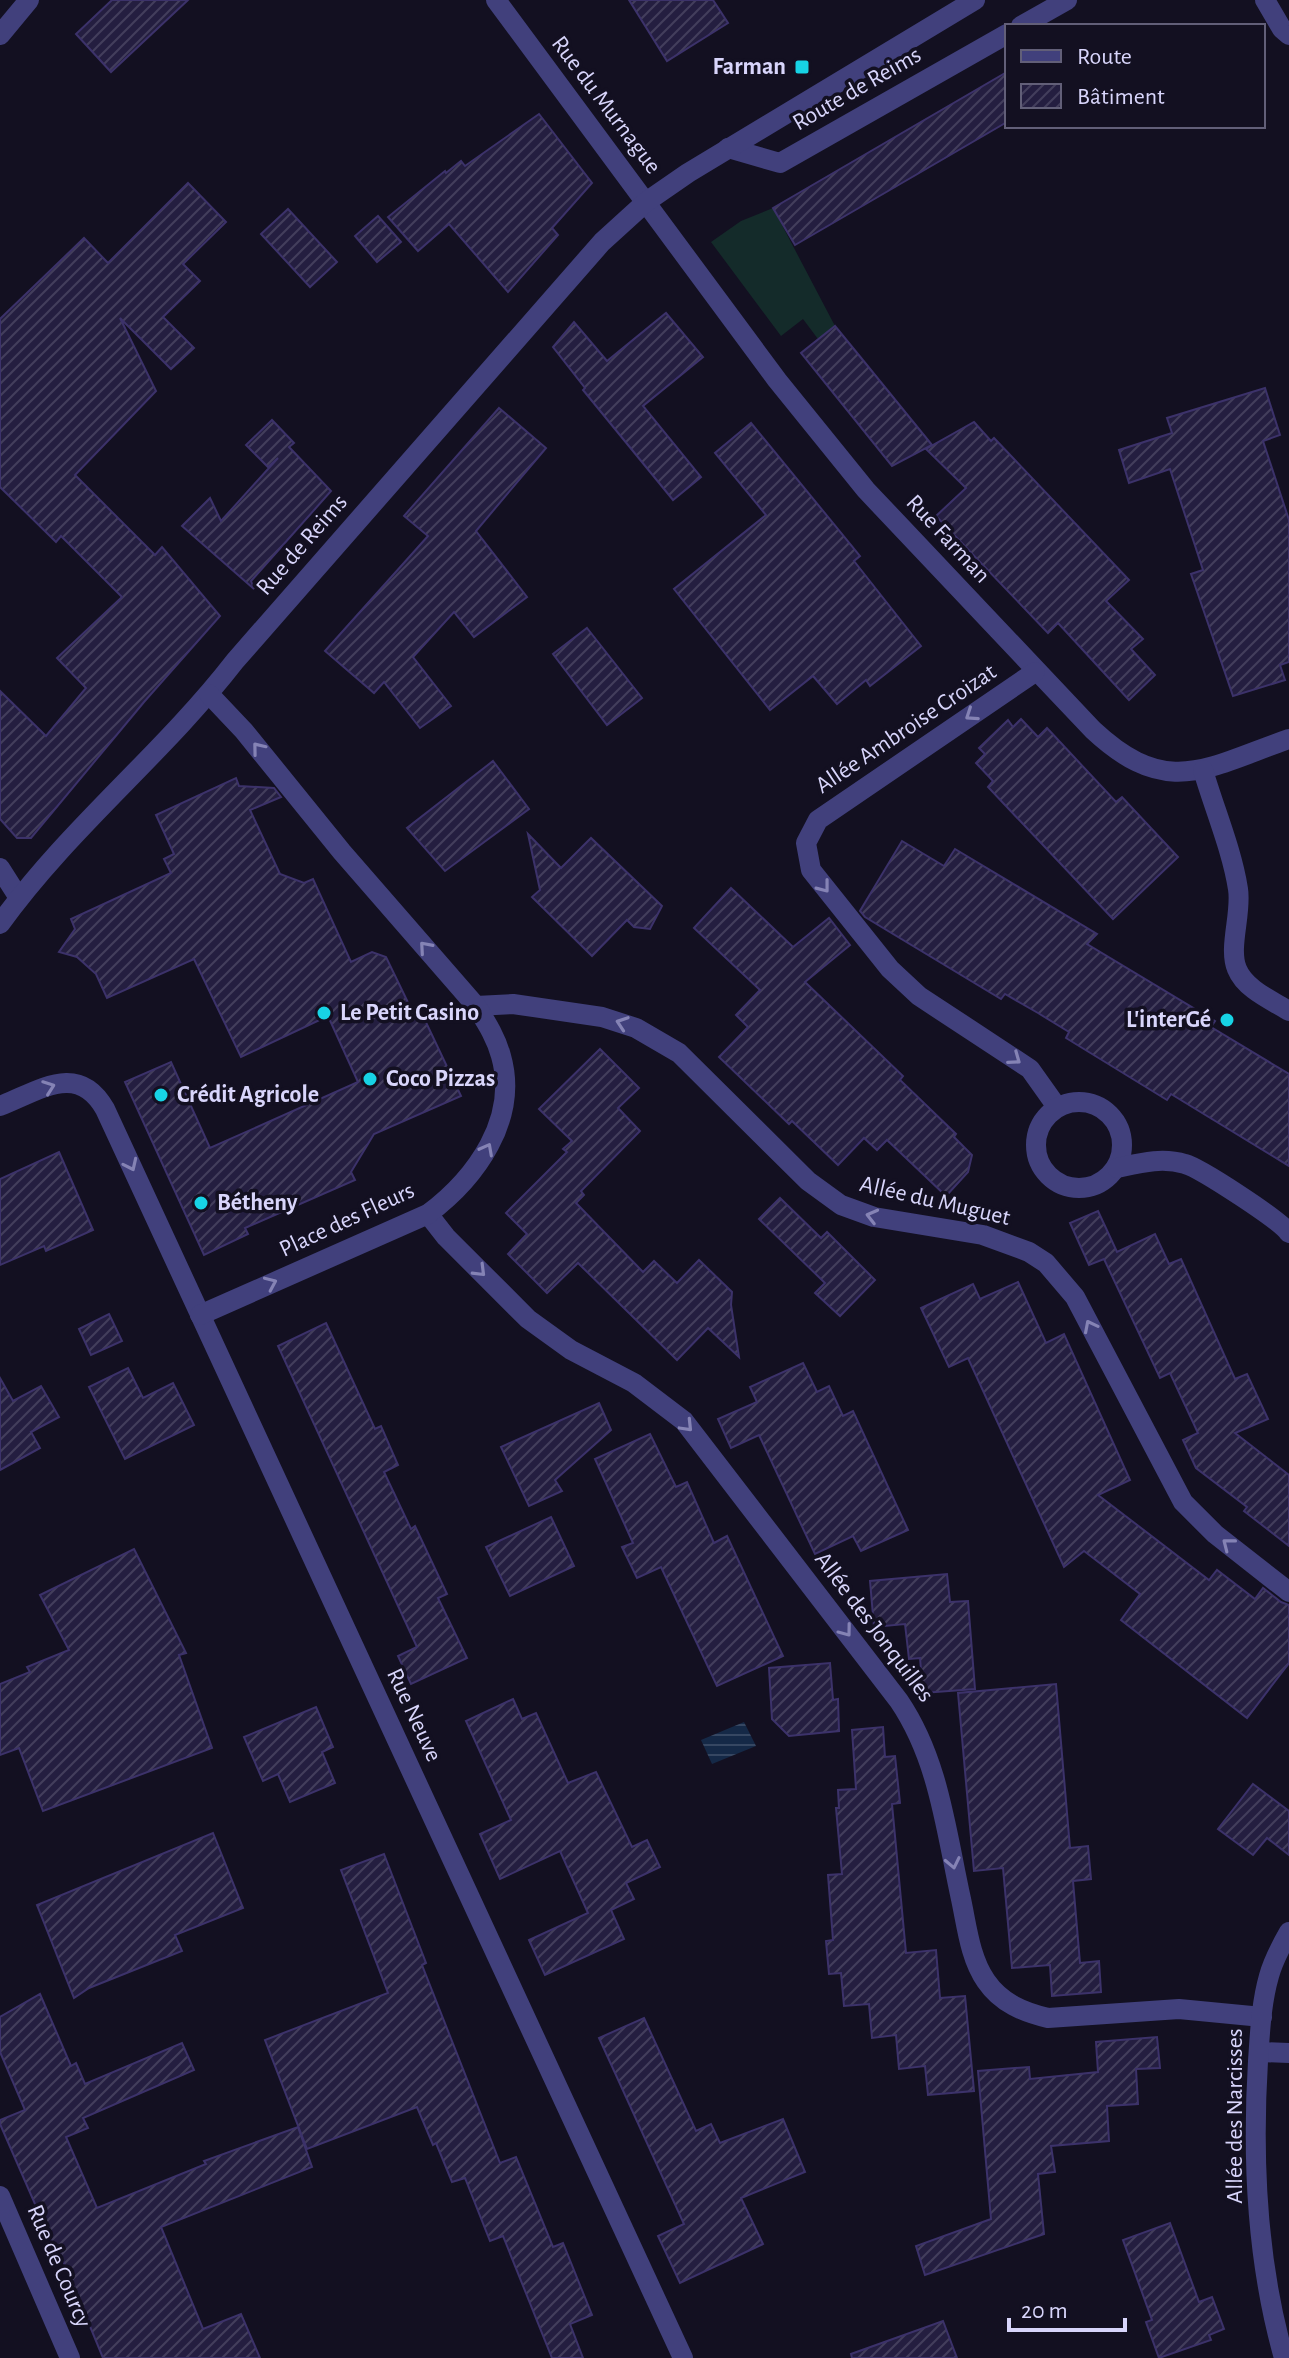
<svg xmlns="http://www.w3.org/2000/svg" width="1289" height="2358" font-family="'Alegreya Sans',sans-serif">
  <defs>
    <pattern id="water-rules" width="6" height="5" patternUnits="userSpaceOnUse" patternTransform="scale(2)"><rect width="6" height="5" fill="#152947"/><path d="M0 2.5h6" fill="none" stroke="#364762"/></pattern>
    <pattern id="building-hatch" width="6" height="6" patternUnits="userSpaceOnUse" patternTransform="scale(2)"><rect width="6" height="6" fill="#241e40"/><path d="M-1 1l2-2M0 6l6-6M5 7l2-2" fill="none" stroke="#433e5c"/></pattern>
  </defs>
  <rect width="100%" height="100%" fill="#131021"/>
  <path fill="#142b2a" d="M773 208 835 326 818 339 803 319 781 336 711 242 741 221Z"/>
  <path fill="url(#water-rules)" d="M744 1722 756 1746 712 1764 701 1740Z"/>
  <g fill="url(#building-hatch)" stroke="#3c326a" stroke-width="2">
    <path d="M112 0H188L111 72 76 34Z"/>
    <path d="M629 0H713L728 23 667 61Z"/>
    <path d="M1007 72V122L795 245 773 208Z"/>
    <path d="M539 114 592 183 552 228 558 235 508 292 449 224 418 251 388 217 445 171 446 173 461 161 465 166Z"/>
    <path d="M188 183 226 222 183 264 200 281 163 317 194 348 171 369 120 318 156 391 75 475 155 555 162 547 220 616 144 702 31 838H17L0 819V691L46 736 86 688 57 658 122 597 61 536 56 542 0 487V319L84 238 108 263Z"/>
    <path d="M288 209 337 262 310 287 261 234Z"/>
    <path d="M378 216 401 242 377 262 355 236Z"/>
    <path d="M666 313 703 357 643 406 701 477 673 500 583 390 585 388 553 347 574 322 607 361Z"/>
    <path d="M835 326 862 359 932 445 892 466 801 353Z"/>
    <path d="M1265 388 1280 435 1263 441 1289 520V662L1280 665 1285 680 1233 696 1191 574 1203 570 1170 469 1129 483 1119 450 1172 433 1167 418Z"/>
    <path d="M499 408 546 448 476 531 527 597 474 637 454 612 413 657 451 706 420 728 384 682 374 693 325 651 428 536 404 516Z"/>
    <path d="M272 420 294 443 289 447 331 491 251 581 254 589 182 526 210 498 221 521 278 458 268 467 246 445Z"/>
    <path d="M974 422 991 441 994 438 1129 580 1106 601 1143 639 1131 649 1155 675 1129 700 1058 623 1048 633 936 516 966 488 926 449Z"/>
    <path d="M751 423 860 556 854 561 921 646 870 686 866 680 837 704 813 676 770 710 674 589 766 515 715 453Z"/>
    <path d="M587 628 642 698 607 725 553 654Z"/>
    <path d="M1021 719 1038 737 1047 728 1116 802 1122 797 1178 857 1113 919 988 787 993 781 976 763 985 754 979 748 1008 720 1013 727Z"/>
    <path d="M493 761 529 809 445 871 407 828Z"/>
    <path d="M236 778 239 786 274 788 281 797 250 810 280 874 304 883 313 879 351 962 372 952 386 957 416 1019 423 1016 461 1096 374 1134 351 1172 355 1180 245 1228 248 1234 204 1255 125 1082 171 1062 210 1148 358 1082 328 1016 241 1057 194 959 107 998 96 974 77 957 59 952 75 929 71 919 171 873 164 859 174 854 156 815Z"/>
    <path d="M528 834 561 868 591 838 662 906 650 929 634 927 627 920 592 956 532 897 540 890Z"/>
    <path d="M902 841 944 866 955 849 1097 934 1087 944 1215 1021 1211 1027 1289 1074V1166L1171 1094 1167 1100 1066 1038 1069 1032 1038 1013 1005 994 1001 999 865 917 860 911Z"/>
    <path d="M731 888 793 947 829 918 850 945 805 982 903 1076 900 1080 956 1134 954 1137 972 1155 968 1172 946 1196 887 1140 877 1150 864 1138 838 1165 792 1121 789 1124 719 1057 748 1027 736 1015 760 990 694 928Z"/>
    <path d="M600 1049 639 1088 618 1108 640 1131 581 1191 584 1195 576 1203 643 1272 654 1261 677 1283 699 1260 732 1292 731 1305 739 1357 708 1328 677 1360 578 1263 547 1293 508 1254 527 1234 506 1213 567 1152 563 1149 572 1141 539 1109Z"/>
    <path d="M59 1152 93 1230 46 1251 44 1246 0 1265V1179Z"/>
    <path d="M780 1198 821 1238 827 1232 875 1280 840 1316 815 1293 825 1283 759 1219Z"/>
    <path d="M1098 1211 1117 1252 1155 1234 1169 1264 1181 1259 1235 1379 1247 1374 1268 1419 1235 1433 1289 1475V1546L1244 1511 1247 1507 1196 1468 1183 1440 1198 1433 1170 1373 1160 1378 1104 1259 1089 1265 1070 1223Z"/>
    <path d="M1018 1282 1046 1343 1064 1334 1130 1480 1098 1495 1209 1580 1217 1570 1255 1599 1263 1588 1281 1602 1289 1605V1663L1247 1718 1121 1620 1140 1594 1084 1551 1064 1567 968 1358 949 1367 921 1308 973 1284 980 1299Z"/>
    <path d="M109 1314 122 1341 91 1355 79 1329Z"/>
    <path d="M326 1323 375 1429 381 1426 398 1465 384 1472 411 1529 415 1526 447 1594 438 1598 467 1658 411 1684 398 1656 417 1647 278 1346Z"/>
    <path d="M803 1363 817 1392 829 1386 843 1416 853 1411 908 1530 861 1551 853 1536 815 1554 759 1435 731 1448 718 1419 757 1402 750 1387Z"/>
    <path d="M128 1368 143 1398 173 1383 194 1425 125 1459 89 1387Z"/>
    <path d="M0 1378 13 1401 41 1386 59 1417 31 1432 40 1448 0 1470Z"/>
    <path d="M599 1403 611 1430 555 1480 562 1491 529 1506 501 1447Z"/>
    <path d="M650 1434 676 1487 687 1482 714 1543 727 1536 783 1656 717 1686 661 1567 637 1578 622 1547 633 1543 595 1459Z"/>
    <path d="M551 1517 574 1566 510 1596 486 1547Z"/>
    <path d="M134 1549 186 1653 179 1655 212 1748 43 1811 19 1748 0 1755V1684L30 1672 27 1667 69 1650 40 1595Z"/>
    <path d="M947 1574 950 1602 968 1601 975 1689 923 1693 920 1658 909 1659 905 1624 874 1627 870 1581Z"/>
    <path d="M830 1663 833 1700 838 1699 839 1731 789 1736 772 1719 769 1668Z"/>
    <path d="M1056 1684 1070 1848 1088 1846 1091 1879 1073 1881 1080 1963 1099 1961 1101 1992 1052 1996 1050 1965 1012 1968 1003 1868 974 1871 958 1693Z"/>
    <path d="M513 1699 522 1719 536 1713 568 1783 596 1772 632 1847 647 1840 660 1867 626 1883 634 1899 611 1910 624 1939 545 1975 529 1940 588 1913 560 1851 500 1879 480 1834 511 1820 466 1721Z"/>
    <path d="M316 1707 333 1747 322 1752 335 1783 290 1802 278 1774 263 1781 244 1737Z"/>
    <path d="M883 1727 885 1757 895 1756 900 1803 892 1804 906 1953 936 1950 940 1998 965 1996 974 2091 928 2095 925 2066 899 2069 896 2035 872 2038 869 2004 844 2006 841 1973 829 1974 826 1941 833 1940 828 1875 842 1874 836 1808H839L838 1790 856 1789 852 1730Z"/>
    <path d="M1253 1784 1289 1811V1855L1267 1838 1253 1855 1218 1829Z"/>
    <path d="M213 1833 243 1908 175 1935 182 1951 89 1988 74 1998 37 1905Z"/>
    <path d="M384 1854 426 1963 422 1965 500 2163 516 2157 553 2247 563 2243 592 2315 570 2324 583 2358H552L503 2236 490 2241 465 2178 452 2182 436 2143 433 2145 417 2107 307 2149 265 2040 388 1993 341 1870Z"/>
    <path d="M40 1994 71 2066 76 2063 85 2084 182 2043 194 2070 83 2118 88 2128 66 2137 97 2208 206 2164 204 2161 298 2127 312 2167 161 2227 203 2329 241 2314 260 2358H103L59 2251 56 2252 0 2124V2120L25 2110 0 2052V2017Z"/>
    <path d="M644 2018 696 2131 711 2124 720 2143 783 2119 805 2172 741 2198 763 2244 680 2283 658 2236 684 2224 599 2038Z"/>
    <path d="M1157 2037 1160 2068 1136 2069 1138 2104 1107 2106 1109 2141 1051 2146 1055 2172 1038 2174 1044 2234 925 2275 916 2246 991 2219 978 2071 1029 2067 1030 2079 1098 2072 1096 2042Z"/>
    <path d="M1170 2223 1199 2302 1212 2297 1224 2329 1209 2335 1211 2340 1159 2358 1146 2322 1152 2320 1123 2240Z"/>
    <path d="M943 2321 957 2358H852L851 2354Z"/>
  </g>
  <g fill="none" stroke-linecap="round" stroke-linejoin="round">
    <g stroke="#41407c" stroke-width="20">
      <path d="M496 0 777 380 866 490 1093 730C1167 799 1206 768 1289 739"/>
      <path d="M1265 0 1282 29 1289 35"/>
      <path d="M1021 26 1067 0"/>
      <path d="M0 35 29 0"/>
      <path d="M728 148 780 163 1007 34"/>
      <path d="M1035 672 818 820 806 843 811 870 890 969 919 996 1030 1069 1057 1107"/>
      <path d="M1203 770C1214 808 1232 850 1238 889 1242 913 1228 948 1237 969 1245 989 1271 1000 1289 1011"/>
      <path d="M0 868 19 898"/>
      <path d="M0 924C69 828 163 754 235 661L602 242 646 202 688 173 975 0"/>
      <path d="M476 1006 513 1004 602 1017 636 1028 679 1053 808 1181 841 1205 874 1217 983 1235 1029 1252 1046 1263 1075 1297 1183 1502 1215 1534 1289 1592"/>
      <circle cx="1079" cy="1145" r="43"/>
      <path d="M0 1106C39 1091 78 1061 105 1109L683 2358"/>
      <path d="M1117 1168C1140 1163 1162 1157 1185 1164 1200 1168 1280 1220 1289 1233"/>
      <path d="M428 1214 446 1237 528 1319 571 1350 634 1383 684 1421 899 1701C939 1760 946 1831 961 1899 967 1927 970 1958 986 1981 1001 2003 1023 2012 1048 2018L1179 2009 1262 2017"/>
      <path d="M200 1315 428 1214C476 1178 519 1119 501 1056 496 1037 486 1022 476 1006L342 852 244 731 209 694"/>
      <path d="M1259 2052 1289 2053"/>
      <path d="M0 2196 70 2358"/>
      <path d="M1284 2358C1257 2263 1252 2159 1258 2061 1260 2033 1261 2004 1269 1976 1273 1961 1281 1946 1289 1932"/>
    </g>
  </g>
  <defs><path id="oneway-chevron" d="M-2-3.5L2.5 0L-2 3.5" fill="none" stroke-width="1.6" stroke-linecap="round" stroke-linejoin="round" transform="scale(2)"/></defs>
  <g stroke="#8583b5">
    <use href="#oneway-chevron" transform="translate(971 715) rotate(146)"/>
    <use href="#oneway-chevron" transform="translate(258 748) rotate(-129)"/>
    <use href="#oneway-chevron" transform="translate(824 887) rotate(52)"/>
    <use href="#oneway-chevron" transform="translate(425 947) rotate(-131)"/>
    <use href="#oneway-chevron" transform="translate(622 1023) rotate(-161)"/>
    <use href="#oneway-chevron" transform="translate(1015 1059) rotate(36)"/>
    <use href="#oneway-chevron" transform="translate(49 1087) rotate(-20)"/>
    <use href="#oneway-chevron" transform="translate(487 1149) rotate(-62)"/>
    <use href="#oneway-chevron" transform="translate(131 1165) rotate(65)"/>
    <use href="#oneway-chevron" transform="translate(872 1216) rotate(-166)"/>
    <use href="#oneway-chevron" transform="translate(480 1271) rotate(45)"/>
    <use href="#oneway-chevron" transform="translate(271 1283) rotate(-24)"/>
    <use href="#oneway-chevron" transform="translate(1090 1326) rotate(-117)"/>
    <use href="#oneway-chevron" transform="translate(687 1426) rotate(46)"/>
    <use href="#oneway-chevron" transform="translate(1228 1544) rotate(-142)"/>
    <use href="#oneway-chevron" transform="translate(846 1631) rotate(53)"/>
    <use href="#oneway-chevron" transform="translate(953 1863) rotate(78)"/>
  </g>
  <g fill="#17d3e5" stroke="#131021" stroke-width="3">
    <rect x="794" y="59" width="16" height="16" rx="4"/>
    <circle cx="324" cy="1013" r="8"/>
    <circle cx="1227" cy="1020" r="8"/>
    <circle cx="370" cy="1079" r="8"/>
    <circle cx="161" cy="1095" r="8"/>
    <circle cx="201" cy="1203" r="8"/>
  </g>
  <g text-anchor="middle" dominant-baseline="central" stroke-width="7" stroke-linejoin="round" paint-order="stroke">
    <g font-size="24" font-weight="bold" fill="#d8d5fb" stroke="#131021" text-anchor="start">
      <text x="786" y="67" text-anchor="end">Farman</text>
      <text x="340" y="1013">Le Petit Casino</text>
      <text x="1211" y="1020" text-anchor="end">L'interGé</text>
      <text x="386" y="1079">Coco Pizzas</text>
      <text x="177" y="1095">Crédit Agricole</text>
      <text x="217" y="1203">Bétheny</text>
    </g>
    <g font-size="24" fill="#d8d5fb" stroke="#131021">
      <text transform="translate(857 89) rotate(-30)">Route de Reims</text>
      <text transform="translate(606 105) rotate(53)">Rue du Murnague</text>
      <text transform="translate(948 539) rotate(47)">Rue Farman</text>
      <text transform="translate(302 545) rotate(-49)">Rue de Reims</text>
      <text transform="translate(906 729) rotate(-34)">Allée Ambroise Croizat</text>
      <text transform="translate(935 1201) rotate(13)">Allée du Muguet</text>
      <text transform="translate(347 1220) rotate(-25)">Place des Fleurs</text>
      <text transform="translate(874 1627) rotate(53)">Allée des Jonquilles</text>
      <text transform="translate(414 1715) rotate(65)">Rue Neuve</text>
      <text transform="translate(1235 2116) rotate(-90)">Allée des Narcisses</text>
      <text transform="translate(59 2266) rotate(67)">Rue de Courcy</text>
    </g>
  </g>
  <rect x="1005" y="24" width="260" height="104" fill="#131021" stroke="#625f78" stroke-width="2"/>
  <rect x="1021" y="50" width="40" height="12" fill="#41407c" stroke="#625f78" stroke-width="2"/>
  <text x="1077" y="64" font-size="24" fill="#d8d5fb">Route</text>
  <rect x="1021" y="84" width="40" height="24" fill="url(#building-hatch)" stroke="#625f78" stroke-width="2"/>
  <text x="1077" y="104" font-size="24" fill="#d8d5fb">Bâtiment</text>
  <path d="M1009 2318v12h116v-12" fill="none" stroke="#d8d5fb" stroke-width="4"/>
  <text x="1021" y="2318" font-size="24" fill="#d8d5fb" stroke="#131021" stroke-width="6" paint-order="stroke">20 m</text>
</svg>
